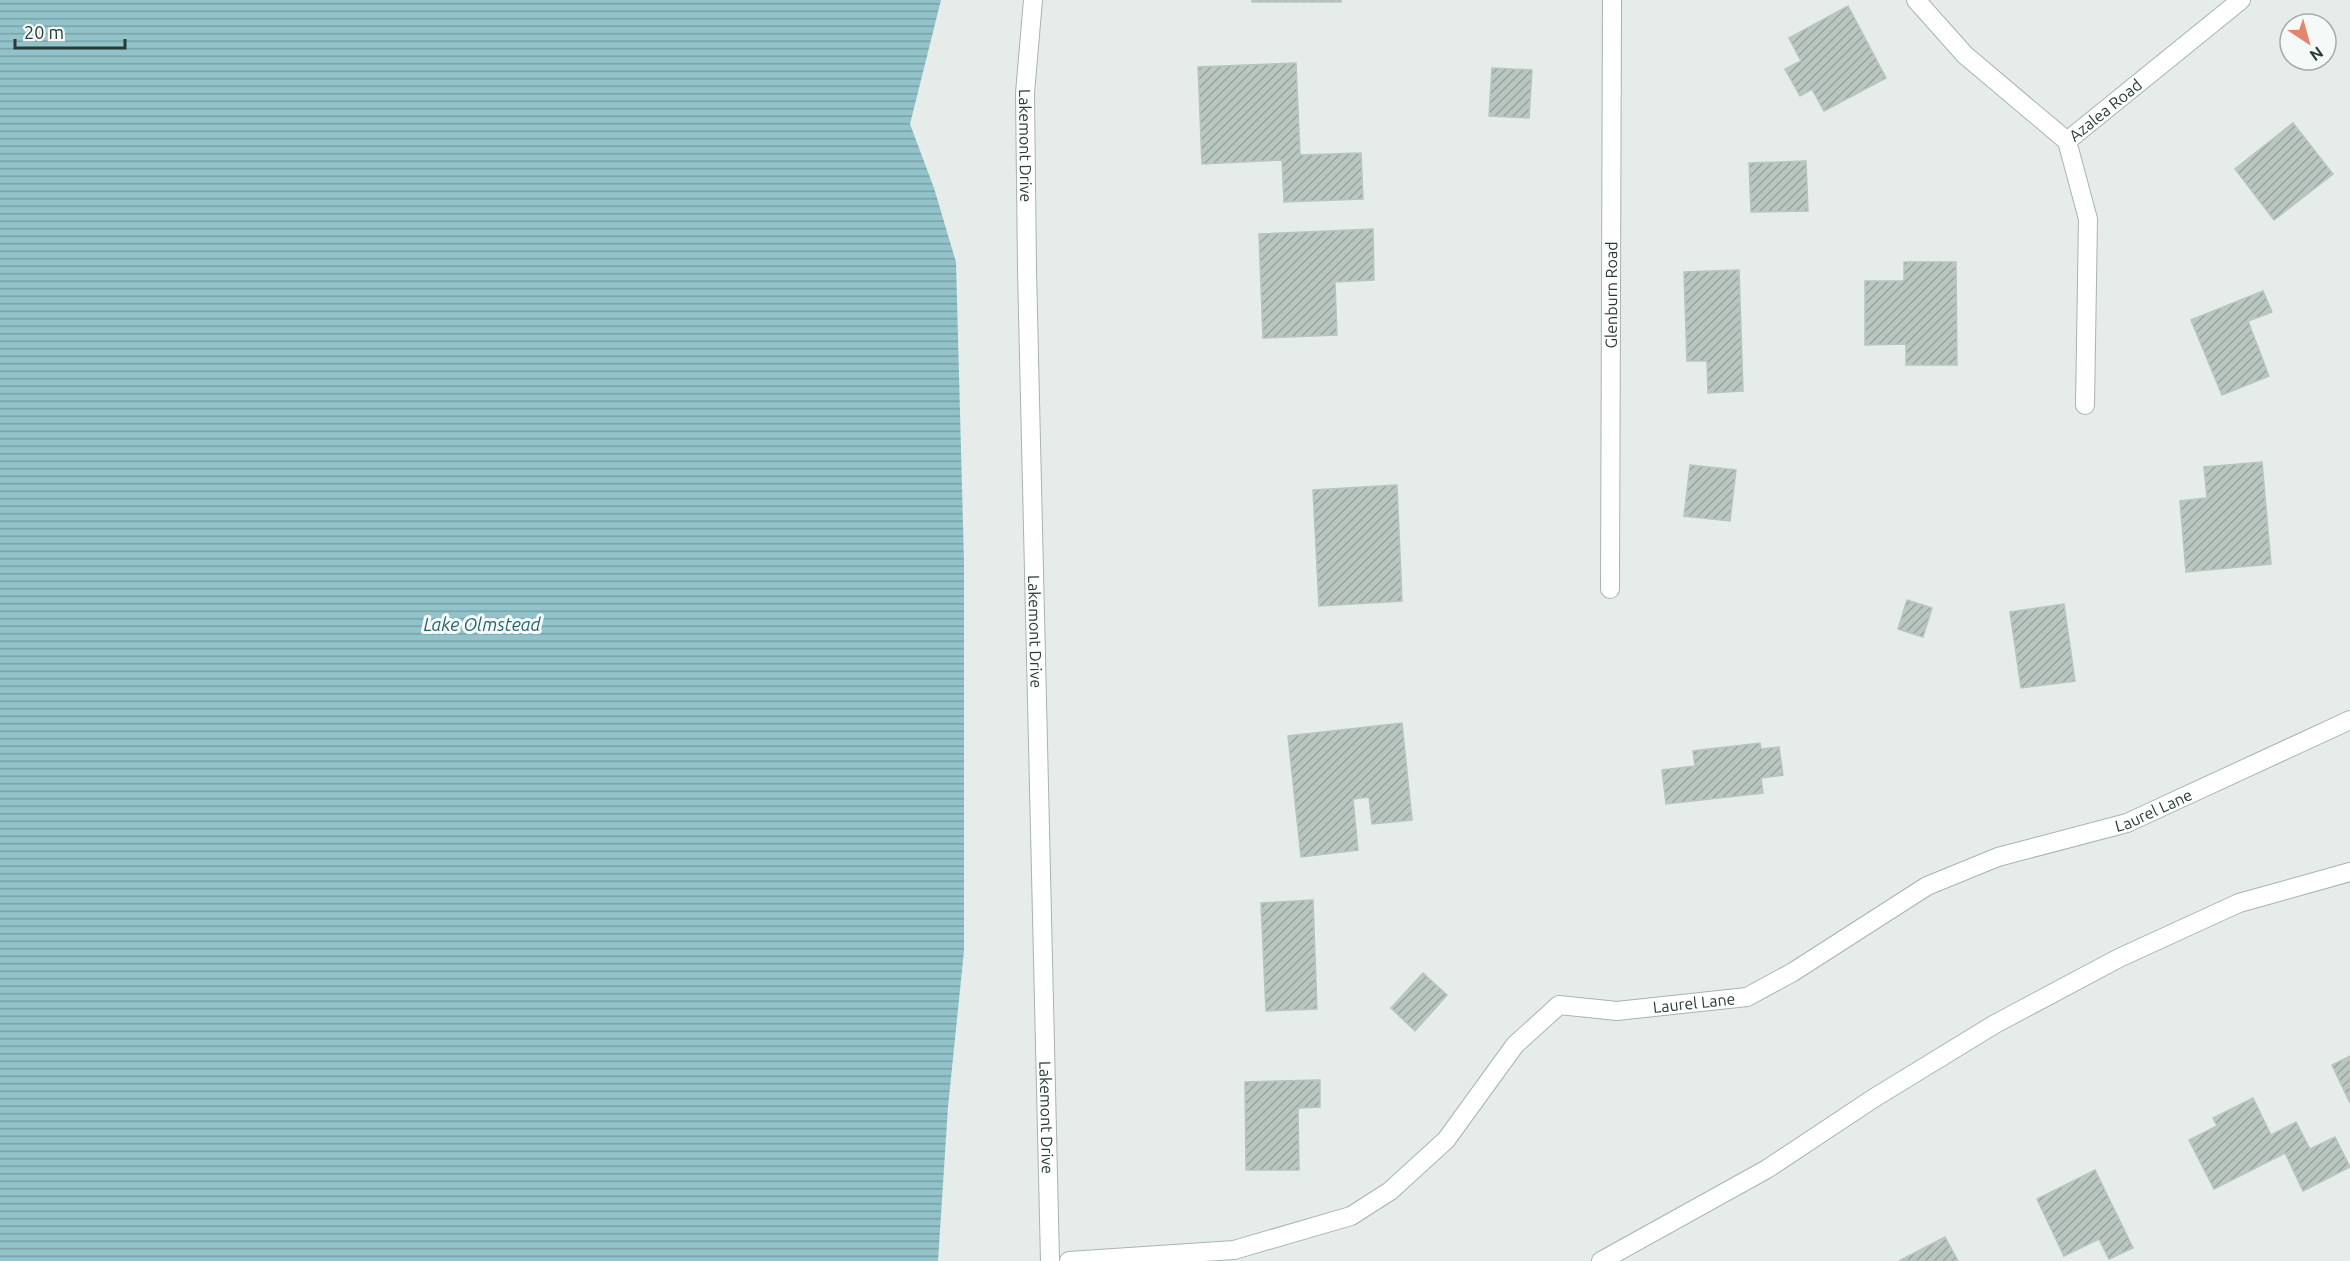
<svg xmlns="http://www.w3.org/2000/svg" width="2350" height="1261" font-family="Ubuntu,sans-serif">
  <defs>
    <pattern id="water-rules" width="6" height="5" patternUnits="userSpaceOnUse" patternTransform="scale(1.5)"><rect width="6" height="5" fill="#93c3ca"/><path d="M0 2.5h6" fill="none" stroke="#78a0a5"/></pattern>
    <pattern id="building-hatch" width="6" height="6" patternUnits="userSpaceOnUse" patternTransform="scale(1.5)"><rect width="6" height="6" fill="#bac7c1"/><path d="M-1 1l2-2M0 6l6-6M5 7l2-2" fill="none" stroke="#97a39e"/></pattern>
  </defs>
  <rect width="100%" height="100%" fill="#e5ece9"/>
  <path fill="url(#water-rules)" d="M0 0H941L910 124 934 188 956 262 964 561V951L948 1107 938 1261H0Z"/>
  <g fill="url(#building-hatch)" stroke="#b8c5bf" stroke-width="1.5">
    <rect x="1252" y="0" width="89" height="2"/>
    <path d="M1848 6 1886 78 1824 111 1812 89 1800 96 1785 69 1801 61 1789 38Z"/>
    <path d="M1296 63 1300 155 1361 153 1363 199 1284 202 1282 160 1202 164 1198 67Z"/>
    <path d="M1492 68 1532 70 1529 118 1489 116Z"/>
    <path d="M2293 123 2333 174 2274 220 2235 169Z"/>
    <path d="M1806 161 1808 211 1751 212 1749 163Z"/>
    <path d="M1373 229 1374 280 1335 282 1337 335 1263 338 1259 234Z"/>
    <path d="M1904 262H1956L1957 365H1906V344L1865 345V281H1904Z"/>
    <path d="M1739 270 1743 391 1708 393 1707 361H1687L1684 272Z"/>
    <path d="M2263 291 2272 312 2248 321 2269 376 2222 395 2191 320Z"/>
    <path d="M2262 462 2271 564 2186 572 2180 501 2207 498 2204 467Z"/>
    <path d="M1690 465 1736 470 1730 521 1684 516Z"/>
    <path d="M1397 485 1402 601 1319 606 1313 490Z"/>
    <path d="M1907 600 1932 608 1923 637 1898 629Z"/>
    <path d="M2064 604 2075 681 2021 688 2010 612Z"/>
    <path d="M1402 723 1412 820 1372 824 1369 797 1353 799 1358 850 1301 857 1288 736Z"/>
    <path d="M1760 743 1761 749 1779 747 1783 775 1761 778 1763 793 1666 804 1662 770 1695 766 1693 751Z"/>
    <path d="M1313 900 1317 1009 1266 1011 1261 903Z"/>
    <path d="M1423 973 1447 995 1415 1031 1391 1008Z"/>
    <path d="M2350 1056V1103L2332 1065Z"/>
    <path d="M1320 1080V1107L1298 1108 1299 1170H1246L1245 1082Z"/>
    <path d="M2253 1098 2271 1135 2296 1122 2310 1149 2335 1137 2350 1167 2303 1191 2285 1153 2214 1189 2189 1140 2217 1126 2213 1118Z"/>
    <path d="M2095 1170 2133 1248 2109 1259 2099 1239 2064 1256 2037 1199Z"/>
    <path d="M1945 1237 1958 1261H1899Z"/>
  </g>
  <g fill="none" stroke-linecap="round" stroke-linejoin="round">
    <g stroke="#a8b4af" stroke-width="20">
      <g id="minor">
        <path id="s1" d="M1033 0 1025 93 1027 270 1050 1261"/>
        <path d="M1916 0 1965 55 2067 141"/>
        <path id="s2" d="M2085 405 2088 219 2067 141 2241 0"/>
        <path id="s3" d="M1610 589 1612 0"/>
        <path id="s4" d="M1069 1261 1234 1250 1351 1216 1390 1191 1446 1140 1515 1045 1559 1005 1617 1011 1747 997 1793 972 1927 886 1998 857 2127 823 2350 720"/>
        <path d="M1601 1261 1767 1169 1874 1098 1995 1024 2119 958 2239 903 2350 872"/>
      </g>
    </g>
    <use href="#minor" stroke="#fff" stroke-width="18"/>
  </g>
  <g text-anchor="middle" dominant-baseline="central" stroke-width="6" stroke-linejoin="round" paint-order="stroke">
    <g font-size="16" fill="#263c35" stroke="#f5f9f7">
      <text stroke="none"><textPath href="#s2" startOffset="316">Azalea Road</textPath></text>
      <text stroke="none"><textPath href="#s1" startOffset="146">Lakemont Drive</textPath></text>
      <text stroke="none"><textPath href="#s3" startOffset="294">Glenburn Road</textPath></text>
      <text stroke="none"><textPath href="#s1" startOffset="632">Lakemont Drive</textPath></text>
      <text stroke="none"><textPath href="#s4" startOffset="1226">Laurel Lane</textPath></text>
      <text stroke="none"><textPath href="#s4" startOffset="722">Laurel Lane</textPath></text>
      <text stroke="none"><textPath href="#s1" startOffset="1118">Lakemont Drive</textPath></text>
    </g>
    <g font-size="18" font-style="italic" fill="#276671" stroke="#f5f9f7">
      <text x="482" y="624">Lake Olmstead</text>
    </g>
  </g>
  <g transform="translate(2308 42) rotate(144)"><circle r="28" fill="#f5f9f7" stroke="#a2ada9" stroke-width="1.5"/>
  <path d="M0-4.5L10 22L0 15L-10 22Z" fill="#e2876d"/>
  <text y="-9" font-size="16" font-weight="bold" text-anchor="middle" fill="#263c35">N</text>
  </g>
  <path d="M15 39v9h110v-9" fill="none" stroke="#263c35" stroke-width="3"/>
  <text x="24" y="39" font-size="18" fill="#263c35" stroke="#f5f9f7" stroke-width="4.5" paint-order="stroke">20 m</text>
</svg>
